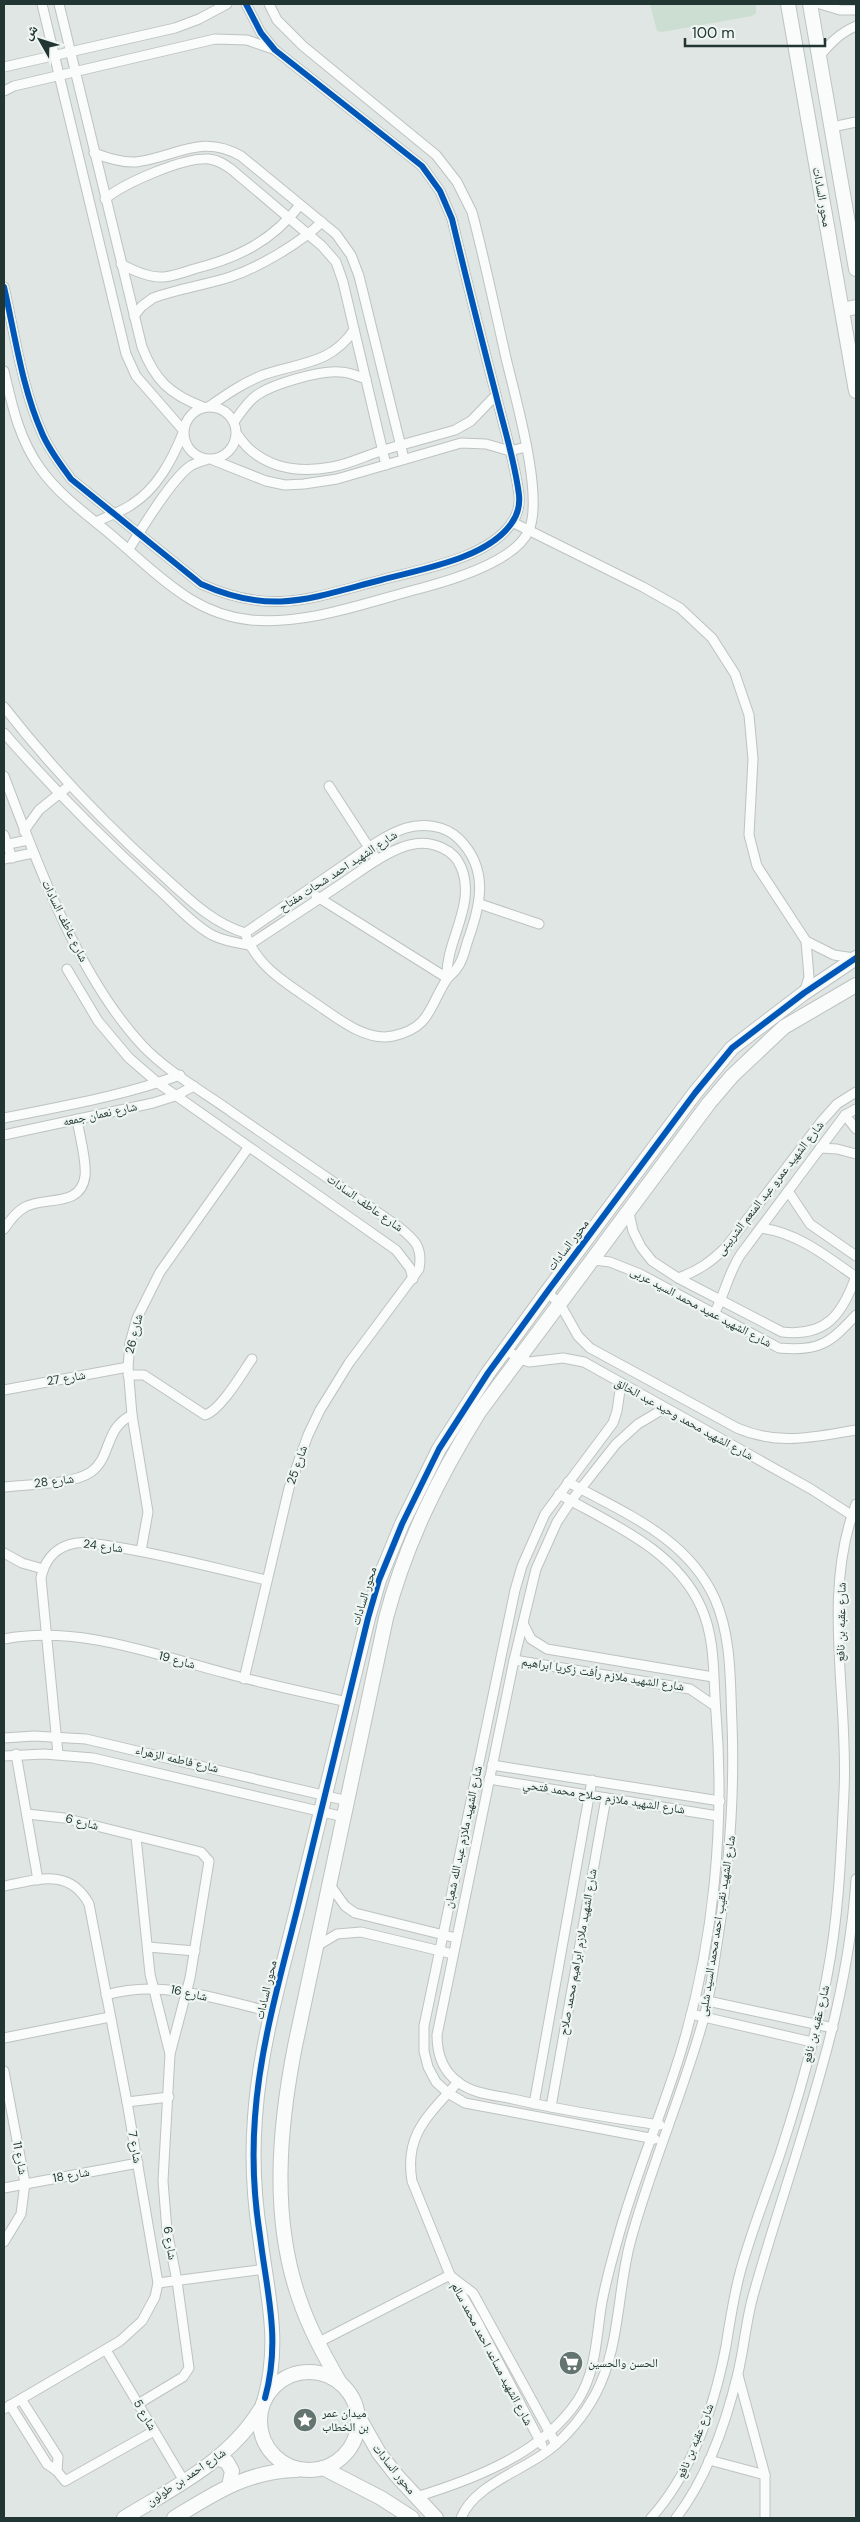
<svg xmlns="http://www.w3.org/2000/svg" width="860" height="2522" font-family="'DM Sans','Noto Naskh Arabic',sans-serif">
  <rect width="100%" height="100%" fill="#e0e6e3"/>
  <path fill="#cbded1" d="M650 4H756V13L752 16 662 32 657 31Z"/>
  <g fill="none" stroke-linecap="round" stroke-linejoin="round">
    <g stroke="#bdc3c0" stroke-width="11">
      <g id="street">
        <path d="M42 4 126 354 136 376 183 430"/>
        <path d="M59 4 142 347C155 380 169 394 203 407"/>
        <path d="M820 4 840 10H856"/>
        <path d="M819 57C830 43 840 33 856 26"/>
        <path d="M4 67 175 28 199 19 227 4"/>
        <path d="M4 91 14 86 215 39 247 40 273 49"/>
        <path d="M832 127 856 122"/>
        <path d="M94 153C107 158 122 163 136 162 176 157 201 133 241 156L336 234 351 255 359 276 404 459"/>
        <path d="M105 199C124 183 184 157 209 159 218 160 224 164 231 169L322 246 336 262 343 282 386 465"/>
        <path d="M121 264C134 271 149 278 164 277 174 276 185 272 194 269 238 258 272 241 300 205"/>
        <path d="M4 287C15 335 22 388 42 433 49 450 61 465 71 479L201 584C272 616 311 598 381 580 421 569 486 559 511 524 517 516 520 505 519 495 515 462 504 428 496 395 481 337 466 278 452 219L440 191 422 166 275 50 261 33 246 4"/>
        <path d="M134 316 142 306 153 298C178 289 205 285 230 277 260 267 300 243 322 222"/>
        <path d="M4 371C12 405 19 439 40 468 58 494 85 513 109 533 135 555 161 581 190 599 208 610 231 618 251 620 309 625 367 602 422 588 452 580 516 561 529 530 544 495 515 397 506 358 495 310 485 261 472 212L457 182 436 155 303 46 277 20 269 4"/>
        <path d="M210 406C227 394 243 383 263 375 300 362 330 365 354 330"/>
        <circle cx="210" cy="433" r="26"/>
        <path d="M234 422C241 412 247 402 257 395 273 384 320 370 340 372 349 372 357 376 366 379"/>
        <path d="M237 434C258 467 295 474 332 467 350 464 367 455 384 450 407 443 431 437 455 430L471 421 496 395"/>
        <path d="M213 460 266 481 285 485 304 484 337 479 461 443 486 444 510 451 526 447"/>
        <path d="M96 522C107 516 121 512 131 505 157 489 172 460 183 433"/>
        <path d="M512 522 643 587 680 608 712 638 735 674 749 715 753 759 749 835 757 866 806 941 834 955 854 958"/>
        <path d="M129 549C141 530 173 476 192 465 196 463 202 461 206 460"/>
        <path d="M4 707C51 767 104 823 161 874 187 897 210 922 245 933 278 910 311 888 344 865 363 852 384 835 406 828 423 823 445 825 459 839 489 869 481 904 468 940 465 949 463 961 457 968 455 972 450 975 447 979 429 1006 431 1028 393 1036 365 1042 336 1017 315 1003 286 983 257 967 245 933"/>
        <path d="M4 733C52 788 103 839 157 888 174 903 192 924 212 935 224 941 236 943 249 945 282 923 315 902 347 880 365 868 393 847 414 844 432 841 454 849 461 867 477 905 445 941 447 978"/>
        <path d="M4 776C37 863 78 976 142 1045 166 1071 204 1092 233 1113 289 1151 344 1189 399 1227 415 1240 423 1247 419 1269L349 1363 320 1410 308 1435 289 1488 244 1679"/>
        <path d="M329 786 377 860"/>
        <path d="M24 831 39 810 70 785"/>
        <path d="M4 835 12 858"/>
        <path d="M4 845 28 840"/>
        <path d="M4 859 33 853"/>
        <path d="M316 896 447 978"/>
        <path d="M480 904 539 924"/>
        <path d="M67 969 98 1021 129 1058 158 1083 396 1250 410 1268 413 1279"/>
        <path d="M804 993 809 977 806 941"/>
        <path d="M845 1115 856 1129"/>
        <path d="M4 1118C63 1106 123 1096 180 1075"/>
        <path d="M4 1135 153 1103 175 1096 194 1086"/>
        <path d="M820 1148 837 1149 856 1154"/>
        <path d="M788 1191 810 1224 856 1256"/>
        <path d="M629 1213 633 1231 641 1247 652 1261 678 1278 782 1332C826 1337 842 1315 856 1276"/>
        <path d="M761 1228C798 1233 826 1256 856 1277"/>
        <path d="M4 1229C10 1220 16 1212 25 1207 45 1196 81 1208 85 1176 87 1161 79 1134 77 1119"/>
        <path d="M594 1260 610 1262 640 1274 779 1348C819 1352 830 1343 856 1315"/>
        <path d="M678 1278C698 1271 711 1262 726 1247L821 1122 837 1104 856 1092"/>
        <path d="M547 1292 560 1304 578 1336 590 1348 737 1428C779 1446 813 1437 856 1430"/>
        <path d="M714 1314C725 1294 728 1273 741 1254L845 1115 856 1109"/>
        <path d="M505 1349 520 1359 529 1362 563 1358 584 1362 811 1489 856 1518"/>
        <path d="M128 1375H144L205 1415C221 1410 242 1373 252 1359"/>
        <path d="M621 1383 617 1411 613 1423 545 1514 522 1566 515 1590 424 2026V2051L428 2067 436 2082 448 2093 465 2103 655 2139"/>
        <path d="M4 1390 128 1367"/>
        <path d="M4 1487C27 1484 72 1485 91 1472 112 1457 104 1428 132 1415"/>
        <path d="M141 1551 148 1512 132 1415 128 1367 130 1343 137 1318 160 1272 248 1148"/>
        <path d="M4 1553 22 1563 43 1569"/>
        <path d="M523 1623 531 1639 547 1649 713 1677"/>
        <path d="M4 1639C78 1625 153 1654 225 1673 265 1684 307 1693 348 1702"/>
        <path d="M514 1660 690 1689 715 1706"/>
        <path d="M4 1738 34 1736 86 1739 348 1801"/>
        <path d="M16 1754 38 1880"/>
        <path d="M58 1754 41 1578C44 1563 53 1550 68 1545 82 1540 97 1544 110 1546 163 1554 214 1568 266 1580"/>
        <path d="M4 1756 44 1754 93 1758 344 1817"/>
        <path d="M492 1765 720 1801"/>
        <path d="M489 1779 718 1816"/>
        <path d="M27 1814 64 1818 201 1852 209 1861 190 1978 170 2054 163 2181 167 2231 177 2281 189 2368 183 2377 138 2404"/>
        <path d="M136 1837 150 1974 170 2054"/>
        <path d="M330 1885 345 1906 355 1913 456 1938"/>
        <path d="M4 1886C37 1880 69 1867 89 1904L127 2102 158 2283 155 2297 142 2321 120 2341 4 2409"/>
        <path d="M317 1946 337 1934 361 1932 453 1954"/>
        <path d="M148 1947 195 1951"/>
        <path d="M106 1995C162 1979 217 1999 272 2012"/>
        <path d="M703 2000 833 2028"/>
        <path d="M691 2014 812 2042"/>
        <path d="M4 2038 110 2017"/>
        <path d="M4 2071 25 2183 21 2214 4 2242"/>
        <path d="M458 2082C429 2115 404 2134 412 2181L450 2275 477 2321 542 2445"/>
        <path d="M127 2102 169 2097"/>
        <path d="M534 2104 592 1780"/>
        <path d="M551 2107 606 1798"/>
        <path d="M660 2125C611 2118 561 2110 513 2099 494 2095 473 2094 458 2082 443 2071 437 2054 437 2035L514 1660 536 1569 557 1522 571 1501 616 1444 638 1424 665 1408"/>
        <path d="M4 2188 138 2163"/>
        <path d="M452 2277 473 2293 556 2444"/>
        <path d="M158 2283 265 2269"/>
        <path d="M317 2343 450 2275"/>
        <path d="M106 2350 184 2481"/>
        <path d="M738 2375 765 2475V2518"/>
        <path d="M21 2399 58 2457 57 2471"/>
        <path d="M10 2405 47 2464 57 2471 65 2481 154 2431"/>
        <path d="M709 2460 765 2475"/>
        <path d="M416 2497C475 2479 543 2453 578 2400 597 2370 596 2336 602 2302 606 2281 612 2259 618 2238 635 2175 662 2114 681 2051 714 1943 725 1825 716 1713 713 1678 716 1640 701 1607 675 1549 611 1524 559 1494"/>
        <path d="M461 2518C474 2485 522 2471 549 2450 568 2435 584 2415 595 2395 620 2349 617 2293 630 2243 650 2168 682 2096 703 2021 710 1997 713 1970 717 1944 729 1870 735 1799 732 1723 730 1682 732 1638 715 1599 687 1537 624 1513 568 1482"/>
        <path d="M651 2518C693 2471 714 2408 726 2346 730 2320 734 2294 741 2269 752 2230 767 2192 780 2154 799 2096 816 2036 827 1976 839 1915 841 1853 844 1792 849 1698 821 1595 856 1504"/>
        <path d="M676 2518C707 2478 726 2423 738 2373 744 2348 746 2321 753 2296 792 2157 847 2024 856 1879"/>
      </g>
    </g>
    <g stroke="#bdc3c1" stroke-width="16">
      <g id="secondary">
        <path d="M788 4 856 391"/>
        <path d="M810 4 856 269"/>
        <path d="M842 310 856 307"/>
        <circle cx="309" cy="2421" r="49"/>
        <path d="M340 2383C324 2355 309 2328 299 2298 271 2217 279 2128 295 2046L386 1618C406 1543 438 1478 479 1412L709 1103 732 1076 784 1027 856 985"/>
        <path d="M265 2398C281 2340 267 2294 260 2236 254 2198 252 2156 255 2117 260 2045 281 1975 298 1906 322 1810 345 1714 368 1618L379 1580 402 1524 439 1449 488 1373 547 1292 695 1093 732 1048 804 993 856 958"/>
        <path d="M358 2416 379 2453 397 2476 436 2518"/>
        <path d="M217 2458 227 2462 232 2471 229 2486"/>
        <path d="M323 2468 381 2498 412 2518"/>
        <path d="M124 2518C173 2488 229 2461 260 2410"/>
        <path d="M174 2518C215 2493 247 2471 297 2470"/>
      </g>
    </g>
    <use href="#street" stroke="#fafbfb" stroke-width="9"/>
    <use href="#secondary" stroke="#fafbfb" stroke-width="14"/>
    <g stroke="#eef5f2" stroke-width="9">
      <g id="cycleway">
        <path d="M4 287C15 335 22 388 42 433 49 450 61 465 71 479L201 584C272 616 311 598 381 580 421 569 486 559 511 524 517 516 520 505 519 495 515 462 504 428 496 395 481 337 466 278 452 219L440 191 422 166 275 50 261 33 246 4"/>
        <path d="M265 2398C281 2340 267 2294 260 2236 254 2198 252 2156 255 2117 260 2045 281 1975 298 1906 322 1810 345 1714 368 1618L379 1580 402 1524 439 1449 488 1373 547 1292 695 1093 732 1048 804 993 856 958"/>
      </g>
    </g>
    <use href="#cycleway" stroke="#0057b8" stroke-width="6"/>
  </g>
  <defs>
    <g id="supermarket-disc" transform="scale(1.25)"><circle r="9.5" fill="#647470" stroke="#eef5f2"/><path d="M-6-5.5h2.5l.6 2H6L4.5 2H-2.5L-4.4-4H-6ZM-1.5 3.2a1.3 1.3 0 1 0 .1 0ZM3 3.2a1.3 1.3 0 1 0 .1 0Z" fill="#fff"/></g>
    <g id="sight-disc" transform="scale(1.25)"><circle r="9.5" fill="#647470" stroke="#eef5f2"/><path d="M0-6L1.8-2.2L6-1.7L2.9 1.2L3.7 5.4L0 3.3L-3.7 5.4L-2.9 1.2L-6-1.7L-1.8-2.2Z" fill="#fff"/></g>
  </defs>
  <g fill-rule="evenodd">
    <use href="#supermarket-disc" x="571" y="2363"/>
    <use href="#sight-disc" x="305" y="2420"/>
  </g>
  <g text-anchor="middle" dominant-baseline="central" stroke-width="4.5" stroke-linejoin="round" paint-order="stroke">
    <g font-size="12" fill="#213632" stroke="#eef5f2">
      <text transform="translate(822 197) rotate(80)">محور السادات</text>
      <text transform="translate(338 871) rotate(-33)">شارع الشهيد احمد شحات مفتاح</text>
      <text transform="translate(65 921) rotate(64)">شارع عاطف السادات</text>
      <text transform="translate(100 1114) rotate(-12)">شارع نعمان جمعه</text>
      <text transform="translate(770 1188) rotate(-52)">شارع الشهيد عمرو عبد المنعم الشربينى</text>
      <text transform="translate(365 1203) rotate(35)">شارع عاطف السادات</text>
      <text transform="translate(568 1245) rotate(-53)">محور السادات</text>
      <text transform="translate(701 1307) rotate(28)">شارع الشهيد عميد محمد السيد عربى</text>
      <text transform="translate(134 1334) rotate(-76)">شارع 26</text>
      <text transform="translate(66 1378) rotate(-10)">شارع 27</text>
      <text transform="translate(684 1419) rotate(29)">شارع الشهيد محمد وحيد عبد الخالق</text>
      <text transform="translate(297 1465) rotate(-71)">شارع 25</text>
      <text transform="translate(54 1481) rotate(-7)">شارع 28</text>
      <text transform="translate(103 1546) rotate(7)">شارع 24</text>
      <text transform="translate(364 1596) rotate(-73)">محور السادات</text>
      <text transform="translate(841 1622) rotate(-89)">شارع عقبه بن نافع</text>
      <text transform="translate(177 1660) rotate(15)">شارع 19</text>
      <text transform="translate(603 1674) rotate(9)">شارع الشهيد ملازم رأفت زكريا ابراهيم</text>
      <text transform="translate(177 1759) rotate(13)">شارع فاطمه الزهراء</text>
      <text transform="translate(604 1797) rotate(9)">شارع الشهيد ملازم صلاح محمد فتحي</text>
      <text transform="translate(82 1822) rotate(14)">شارع 6</text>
      <text transform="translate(463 1837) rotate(-78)">شارع الشهيد ملازم عبد الله شعبان</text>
      <text transform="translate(717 1926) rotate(-81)">شارع الشهيد نقيب احمد محمد السيد شلبى</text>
      <text transform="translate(578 1952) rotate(-80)">شارع الشهيد ملازم ابراهيم محمد صلاح</text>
      <text transform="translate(266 1990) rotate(-77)">محور السادات</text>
      <text transform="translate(189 1993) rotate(12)">شارع 16</text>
      <text transform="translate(816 2024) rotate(-76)">شارع عقبه بن نافع</text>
      <text transform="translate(135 2147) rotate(80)">شارع 7</text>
      <text transform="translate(20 2158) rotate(79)">شارع 11</text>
      <text transform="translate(71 2175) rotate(-10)">شارع 18</text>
      <text transform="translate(170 2243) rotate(81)">شارع 6</text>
      <text transform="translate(492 2354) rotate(62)">شارع الشهيد مساعد احمد محمد سالم</text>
      <text transform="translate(145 2415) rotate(60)">شارع 5</text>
      <text transform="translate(695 2441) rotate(-68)">شارع عقبه بن نافع</text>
      <text transform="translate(394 2469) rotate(51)">محور السادات</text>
      <text transform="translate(186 2477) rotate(-34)">شارع احمد بن طولون</text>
    </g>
    <g font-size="12" fill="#213632" stroke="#eef5f2" text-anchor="start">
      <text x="588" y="2363">الحسن والحسين</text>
      <text x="322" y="2413">ميدان عمر<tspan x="322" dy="14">بن الخطاب</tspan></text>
    </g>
  </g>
  <rect width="860" height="2522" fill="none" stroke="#213632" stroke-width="10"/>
  <g transform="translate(40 40) rotate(309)" stroke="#eef5f2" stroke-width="4" paint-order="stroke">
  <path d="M0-4L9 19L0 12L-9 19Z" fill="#213632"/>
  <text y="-8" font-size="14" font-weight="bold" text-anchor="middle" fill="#213632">ش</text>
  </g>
  <path d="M685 38v8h140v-8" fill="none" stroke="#213632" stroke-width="2.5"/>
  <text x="692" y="38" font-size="15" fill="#213632" stroke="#eef5f2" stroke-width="4" paint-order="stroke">100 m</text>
</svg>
